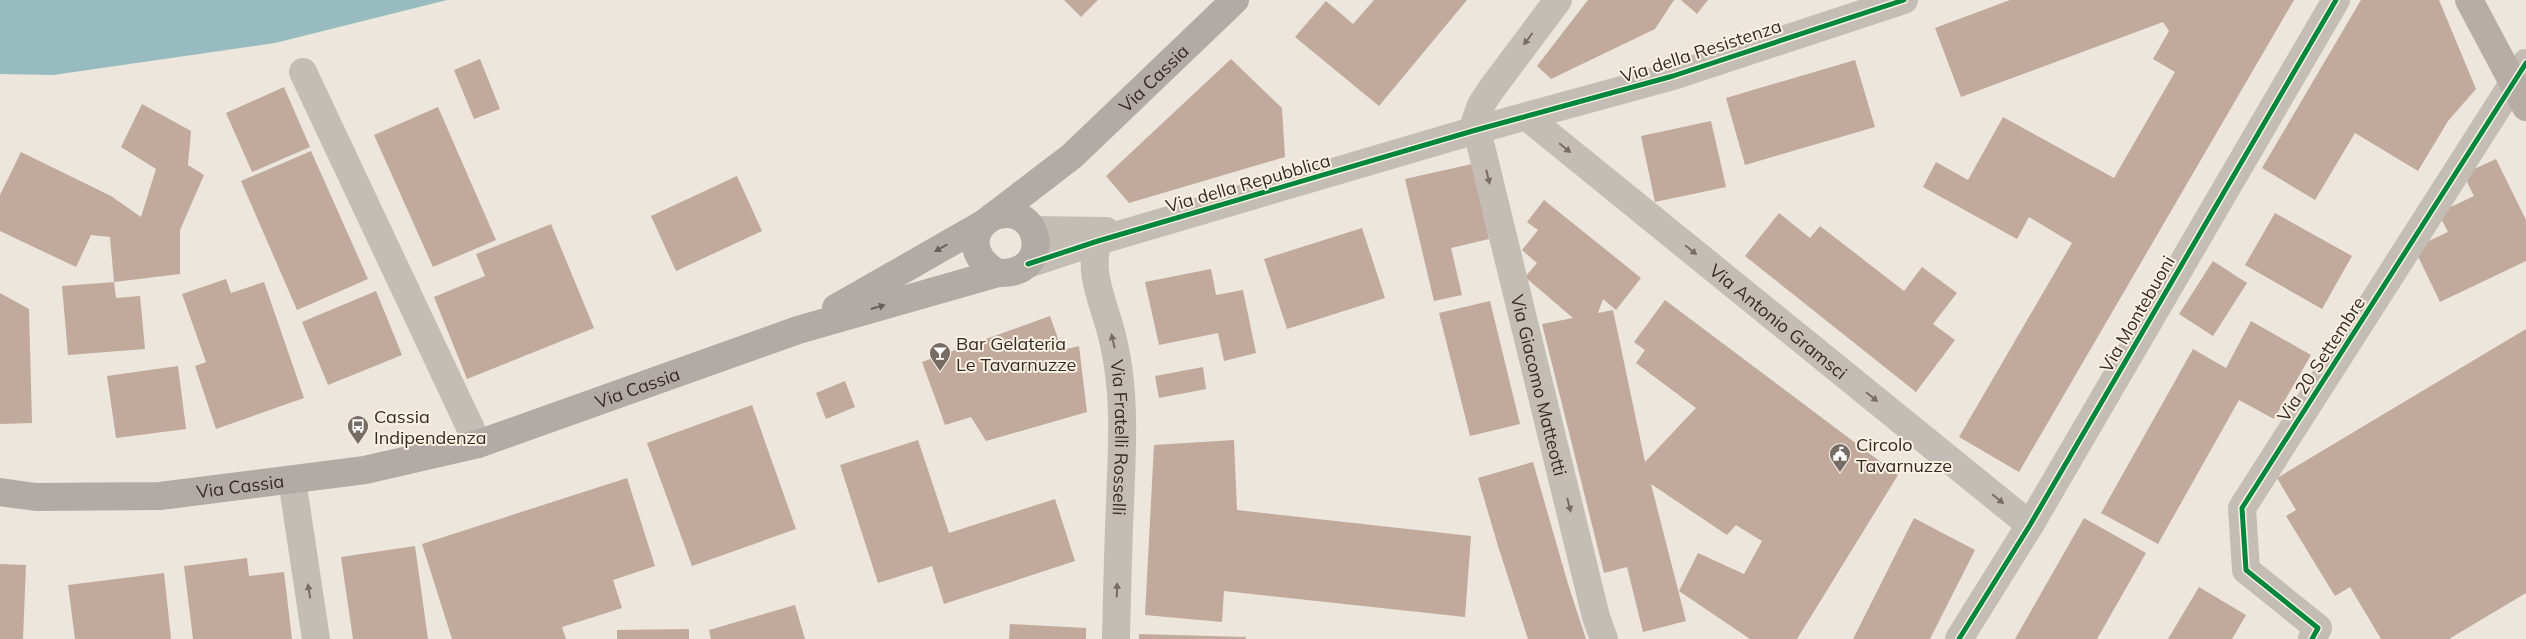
<svg xmlns="http://www.w3.org/2000/svg" width="2526" height="639" font-family="Mulish,sans-serif">
  <rect width="100%" height="100%" fill="#ece6dc"/>
  <path fill="#97bbbe" d="M0 0H447L275 43 53 75 0 74Z"/>
  <g fill="#c1aa9c">
    <path d="M1064 0H1098L1081 17Z"/>
    <path d="M1374 0H1467L1379 106 1295 37 1326 1 1353 24Z"/>
    <path d="M1588 0H1674L1655 29 1551 79 1537 66Z"/>
    <path d="M1681 0H1708L1697 14Z"/>
    <path d="M2010 0H2294L2019 472 1959 437 2072 243 2029 217 2017 239 1923 187 1936 162 1968 180 2003 117 2114 178 2175 72 2153 59 2169 31 2163 22 1961 97 1935 28Z"/>
    <path d="M2361 0H2439L2476 89 2448 121 2418 171 2355 133 2315 200 2262 168Z"/>
    <path d="M480 59 500 109 474 119 454 70Z"/>
    <path d="M1231 59 1282 108 1285 157 1129 203 1106 176Z"/>
    <path d="M1855 60 1875 127 1745 165 1726 98Z"/>
    <path d="M284 87 310 147 252 172 226 113Z"/>
    <path d="M142 104 191 131 188 165 204 175 180 230V274L114 282 110 237 91 235 76 267 0 231V195L21 152 111 196 141 217 156 169 121 147Z"/>
    <path d="M438 107 496 240 433 267 374 135Z"/>
    <path d="M1711 121 1726 187 1655 202 1641 136Z"/>
    <path d="M311 151 368 279 297 310 241 181Z"/>
    <path d="M2496 159 2526 220V261L2440 302 2414 248 2448 232 2438 213 2474 196 2463 174Z"/>
    <path d="M1472 164 1489 239 1451 248 1462 295 1434 301 1405 179Z"/>
    <path d="M737 176 762 231 676 271 651 216Z"/>
    <path d="M1544 200 1641 278 1616 310 1603 299 1598 313 1613 310 1645 462 1696 408 1636 363 1645 350 1634 342 1665 300 1898 475 1797 639H1750L1679 591 1698 553 1744 574 1762 541 1736 525 1727 535 1651 484 1686 621 1643 632 1627 567 1604 573 1542 324 1573 318 1525 277 1537 263 1522 250 1538 230 1527 222Z"/>
    <path d="M1779 213 1810 238 1820 226 1904 291 1922 267 1957 293 1933 324 1955 340 1916 392 1745 256Z"/>
    <path d="M2275 213 2352 256 2322 309 2245 265Z"/>
    <path d="M551 224 594 328 467 379 434 297 485 276 476 254Z"/>
    <path d="M1362 228 1385 298 1287 329 1264 259Z"/>
    <path d="M2213 261 2247 283 2213 336 2179 314Z"/>
    <path d="M1211 269 1216 295 1243 290 1256 353 1224 361 1218 333 1159 345 1145 282Z"/>
    <path d="M226 279 231 293 264 282 304 398 216 429 195 366 206 362 182 294Z"/>
    <path d="M114 282 116 298 140 296 145 349 68 355 62 286Z"/>
    <path d="M376 291 402 355 328 385 302 322Z"/>
    <path d="M0 293 29 309 32 423 0 424Z"/>
    <path d="M1490 301 1520 424 1470 436 1439 313Z"/>
    <path d="M1050 316 1062 350 1079 346 1087 412 986 441 971 417 945 425 922 362Z"/>
    <path d="M2251 321 2311 355 2274 419 2239 400 2158 544 2101 513 2193 349 2226 368Z"/>
    <path d="M2526 329V593L2449 639H2381L2350 587 2335 596 2286 516 2296 510 2277 478Z"/>
    <path d="M178 366 186 429 116 438 107 376Z"/>
    <path d="M1203 367 1206 389 1159 398 1155 376Z"/>
    <path d="M845 381 855 407 826 419 816 393Z"/>
    <path d="M752 405 796 529 692 566 647 443Z"/>
    <path d="M918 440 949 533 1055 499 1075 561 944 604 932 566 878 583 840 465Z"/>
    <path d="M1234 440 1237 510 1471 536 1465 617 1224 591 1222 622 1145 615 1154 445Z"/>
    <path d="M1533 462 1568 584 1586 639H1528L1498 546 1478 478Z"/>
    <path d="M627 478 655 566 613 580 622 608 562 627 566 639H452L422 544Z"/>
    <path d="M1914 518 1975 550 1930 639H1853Z"/>
    <path d="M2084 518 2146 553 2097 639H2015Z"/>
    <path d="M415 546 428 639H353L341 557Z"/>
    <path d="M247 558 249 576 284 572 292 639H193L184 566Z"/>
    <path d="M0 564 26 565 23 639H0Z"/>
    <path d="M164 573 171 639H75L68 585Z"/>
    <path d="M2199 587 2246 615 2232 639H2168Z"/>
    <path d="M795 605 805 639H711L709 630Z"/>
    <path d="M1010 624 1086 628V639H1009Z"/>
    <path d="M689 629V639H617V630Z"/>
    <path d="M1139 634 1246 637V639H1139Z"/>
  </g>
  <g fill="none" stroke-linecap="round" stroke-linejoin="round">
    <g stroke="#c4bdb5" stroke-width="28">
      <path id="s1" d="M1558 0 1490 91 1481 105 1475 122 1596 617 1604 639"/>
      <path d="M303 72 478 444"/>
      <path id="s2" d="M1527 117 2030 525"/>
      <path d="M1033 230 1106 231"/>
      <path id="s3" d="M1098 241C1087 275 1106 307 1113 340 1126 393 1122 449 1120 503 1118 548 1117 594 1116 639"/>
      <path d="M1028 264 1098 241 1476 130 1673 76 1904 0"/>
      <path d="M292 480 316 639"/>
      <path d="M1959 639 2030 525 2336 0"/>
      <path d="M2312 639 2318 628 2246 570 2242 508 2526 63"/>
    </g>
    <path stroke="#b5ada6" stroke-width="28" d="M2469 0 2526 107"/>
    <g stroke="#b2aba5" stroke-width="28">
      <path d="M983 224C967 243 979 263 998 273"/>
      <path id="s4" d="M836 308 983 224 1072 156 1235 0"/>
      <path id="s5" d="M0 492 36 497 160 496 365 470 478 444 798 330 998 273C1056 276 1041 198 992 217"/>
    </g>
    <g stroke="#faf1e2" stroke-width="8">
      <g id="cycleway">
        <path d="M1028 264 1098 241 1476 130 1673 76 1904 0"/>
        <path d="M1959 639 2030 525 2336 0"/>
        <path d="M2312 639 2318 628 2246 570 2242 508 2526 63"/>
      </g>
    </g>
    <use href="#cycleway" stroke="#00873e" stroke-width="5"/>
  </g>
  <defs><path id="oneway-solid" d="M-6-.8H1V-3.2L6.5 0L1 3.2V.8H-6Z" transform="scale(1.25)"/></defs>
  <g fill="#756d66">
    <use href="#oneway-solid" transform="translate(1528 39) rotate(127)"/>
    <use href="#oneway-solid" transform="translate(1565 148) rotate(39)"/>
    <use href="#oneway-solid" transform="translate(1488 177) rotate(76)"/>
    <use href="#oneway-solid" transform="translate(1691 250) rotate(39)"/>
    <use href="#oneway-solid" transform="translate(1113 341) rotate(-103)"/>
    <use href="#oneway-solid" transform="translate(1872 397) rotate(39)"/>
    <use href="#oneway-solid" transform="translate(1998 499) rotate(39)"/>
    <use href="#oneway-solid" transform="translate(1569 505) rotate(76)"/>
    <use href="#oneway-solid" transform="translate(1117 590) rotate(-88)"/>
    <use href="#oneway-solid" transform="translate(309 591) rotate(-99)"/>
  </g>
  <g fill="#665e58">
    <use href="#oneway-solid" transform="translate(941 248) rotate(150)"/>
    <use href="#oneway-solid" transform="translate(878 307) rotate(-16)"/>
  </g>
  <defs>
    <g id="bar-pin" transform="scale(1.125)"><path d="M0 17L-7.5 6A9.5 9.5 0 1 1 7.5 6Z" fill="#746c65" stroke="#faf1e2"/><path d="M-6-5H6L.8 .8V4.5H3.5V6h-7V4.5H-.8V.8Z" fill="#fff"/></g>
    <g id="bus-pin" transform="scale(1.125)"><path d="M0 17L-7.5 6A9.5 9.5 0 1 1 7.5 6Z" fill="#746c65" stroke="#faf1e2"/><path d="M-5-6H5V4H4V6H2V4H-2V6H-4V4H-5ZM-3.5-4V0h7V-4ZM-3.5 1.2v1.5H-2V1.2ZM2 1.2v1.5H3.5V1.2Z" fill="#fff"/></g>
    <g id="civic-pin" transform="scale(1.125)"><path d="M0 17L-7.5 6A9.5 9.5 0 1 1 7.5 6Z" fill="#746c65" stroke="#faf1e2"/><path d="M-.6-6.5H3V-4.5H.6V-3L4-1V1h2V6H-6V1h2V-1L-.6-3ZM-1.2 2.5V6h2.4V2.5Z" fill="#fff"/></g>
  </defs>
  <g fill-rule="evenodd">
    <use href="#bar-pin" x="940" y="353"/>
    <use href="#bus-pin" x="358" y="426"/>
    <use href="#civic-pin" x="1840" y="454"/>
  </g>
  <g text-anchor="middle" dominant-baseline="central" stroke-width="4" stroke-linejoin="round" paint-order="stroke">
    <g font-size="18" fill="#342b25" stroke="#faf1e2">
      <text transform="translate(1701 51) rotate(-18)">Via della Resistenza</text>
      <text stroke="none"><textPath href="#s4" startOffset="394">Via Cassia</textPath></text>
      <text transform="translate(1248 183) rotate(-16)">Via della Repubblica</text>
      <text transform="translate(2137 314) rotate(-60)">Via Montebuoni</text>
      <text stroke="none"><textPath href="#s2" startOffset="324">Via Antonio Gramsci</textPath></text>
      <text transform="translate(2321 359) rotate(-57)">Via 20 Settembre</text>
      <text stroke="none"><textPath href="#s1" startOffset="419">Via Giacomo Matteotti</textPath></text>
      <text stroke="none"><textPath href="#s5" startOffset="652">Via Cassia</textPath></text>
      <text stroke="none"><textPath href="#s3" startOffset="200">Via Fratelli Rosselli</textPath></text>
      <text stroke="none"><textPath href="#s5" startOffset="241">Via Cassia</textPath></text>
    </g>
    <g font-size="18" fill="#342b25" stroke="#faf1e2" text-anchor="start">
      <text x="956" y="343">Bar Gelateria<tspan x="956" dy="21">Le Tavarnuzze</tspan></text>
      <text x="374" y="416">Cassia<tspan x="374" dy="21">Indipendenza</tspan></text>
      <text x="1856" y="444">Circolo<tspan x="1856" dy="21">Tavarnuzze</tspan></text>
    </g>
  </g>
</svg>
